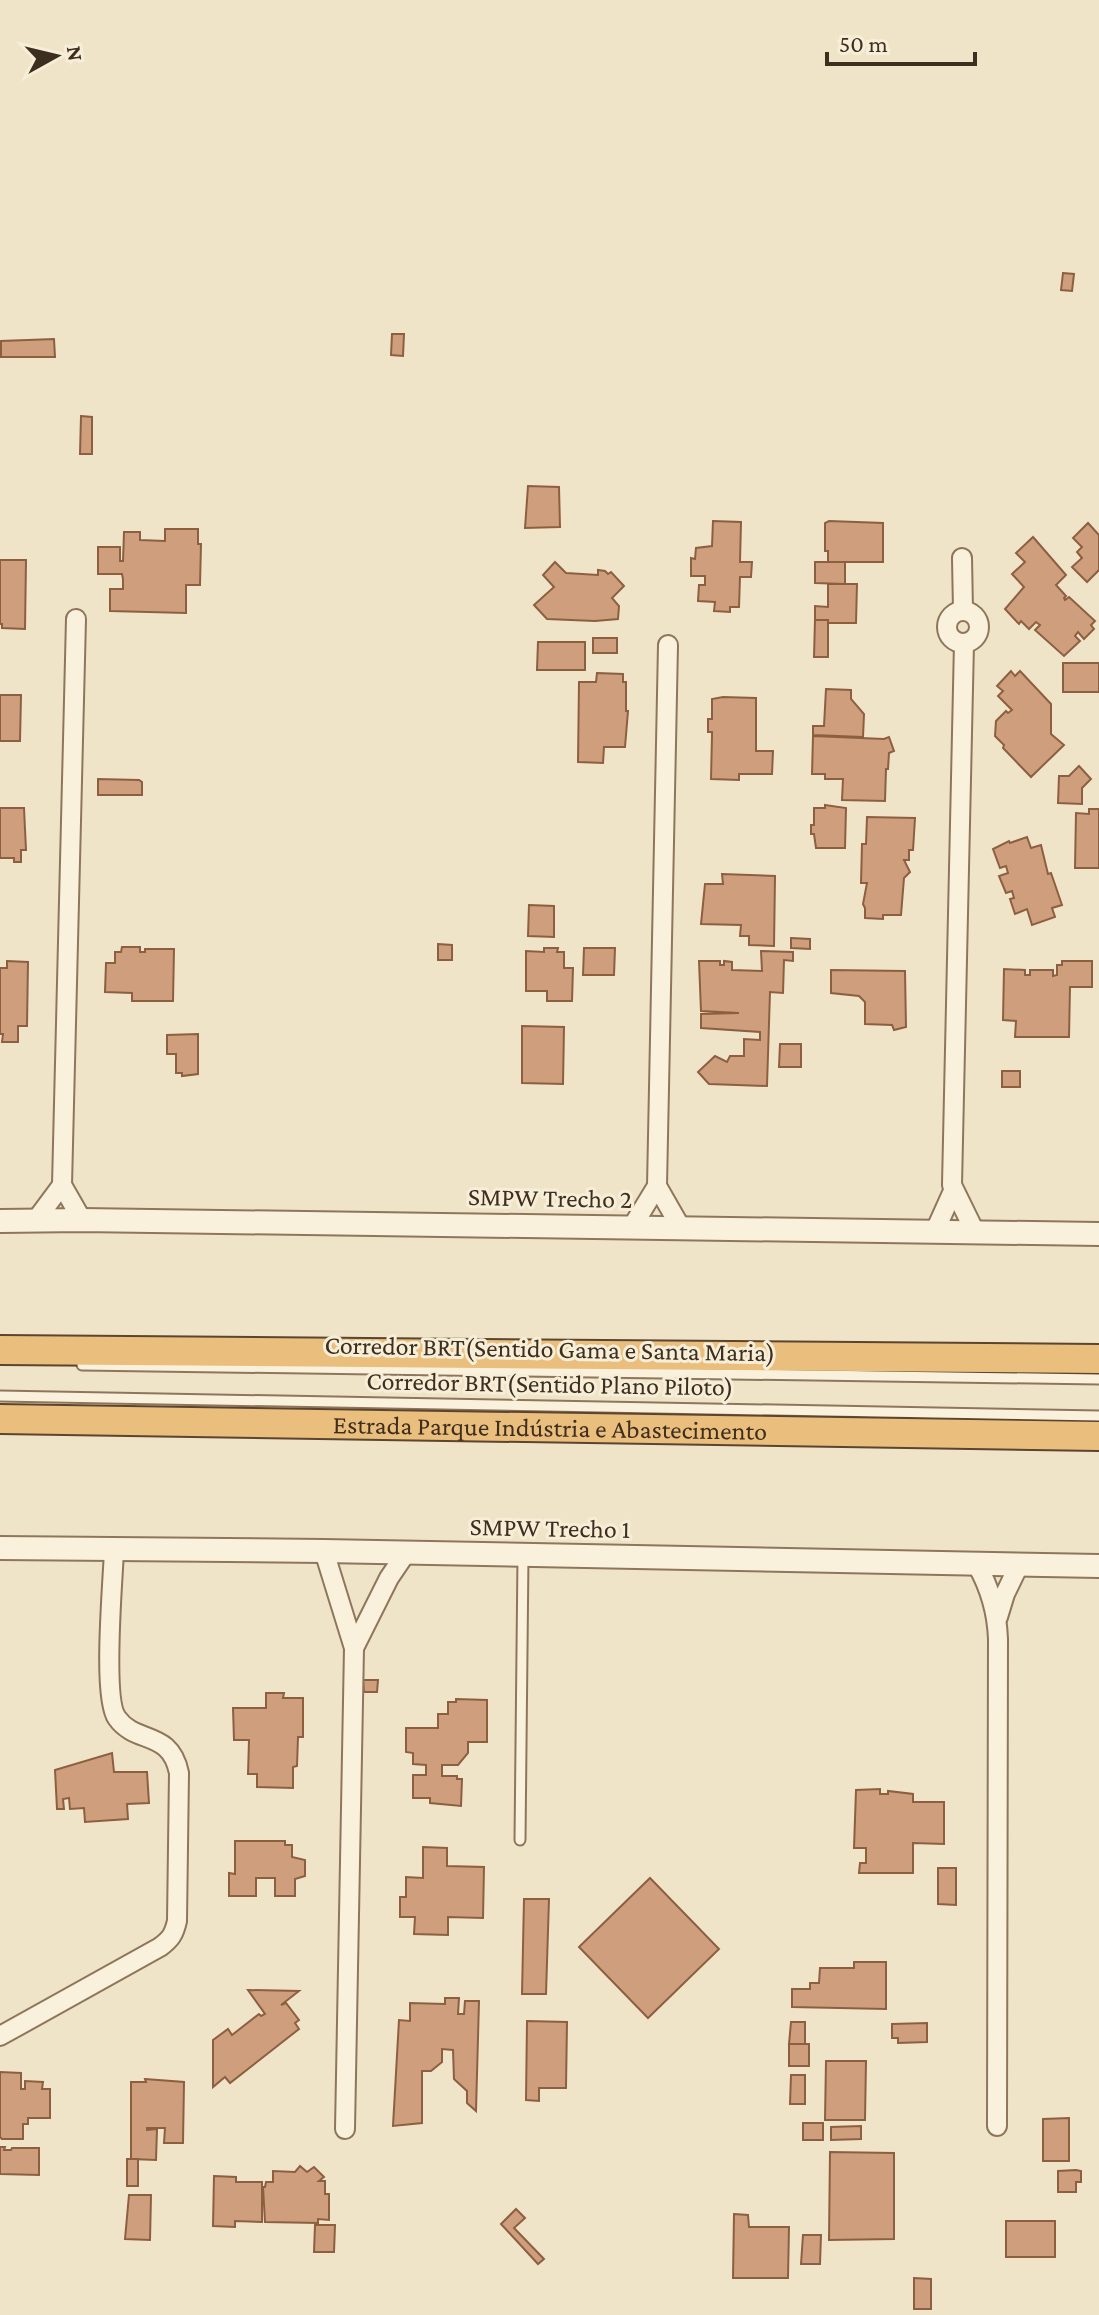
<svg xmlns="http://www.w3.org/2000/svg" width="1099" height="2315" font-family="'Crimson Pro',serif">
  <rect width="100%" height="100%" fill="#f0e4c8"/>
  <g fill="#cf9f7d" stroke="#8d5f41" stroke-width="2">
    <path d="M1063 273 1074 274 1072 291 1061 290Z"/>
    <path d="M392 334H404L403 356 391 355Z"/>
    <path d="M54 339 55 357H1V341Z"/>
    <path d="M81 416 92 417V454H80Z"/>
    <path d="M528 486 559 487 560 527 525 528Z"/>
    <path d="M713 521 741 522 740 562H752L751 577H740L739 607H730V612L714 611 715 602 698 601 699 585H705V576H691V558L695 559 696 548 712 546Z"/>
    <path d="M829 521 883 523V562H828V551H825V523Z"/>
    <path d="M1088 523 1099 535V570L1087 582 1072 567 1082 558 1077 552 1082 547 1073 538Z"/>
    <path d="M165 529H198V544H201L200 585H186V613L110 611V589H123V579L122 574H98V547H120V561H123L124 532H140V540L165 541Z"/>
    <path d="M1033 537 1066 575 1056 585 1066 596 1064 598 1065 600 1069 597 1095 621 1091 625 1094 629 1084 639 1078 632 1075 636 1080 641 1064 656 1035 630 1040 625 1036 622 1029 629 1021 621 1019 624 1005 609 1024 587 1012 574 1025 562 1016 553Z"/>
    <path d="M0 560H26L25 629 2 628V624H0Z"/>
    <path d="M555 562 566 573 598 575V570L605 571 608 574 611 572 624 586 612 598 619 606 618 619 595 621 547 619 534 605 554 587 543 575Z"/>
    <path d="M815 562H845V584L815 583Z"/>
    <path d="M828 584H857L856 623H828V620H815V606L828 607Z"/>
    <path d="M815 620H828V657H814Z"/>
    <rect x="593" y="638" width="24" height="15"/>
    <path d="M538 642H585V670H537Z"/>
    <rect x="1063" y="663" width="36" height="29"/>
    <path d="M1011 671 1015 676 1020 671 1051 704V734L1064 745 1031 777 1003 748 1004 745 995 736 996 721 1006 711 1008 713 1012 710 998 696 1003 691 997 686Z"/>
    <path d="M597 673 623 674V682H626V711H628L625 747H604L603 763 578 762 579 682H596Z"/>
    <path d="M826 689 851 690V699L864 714 863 737 813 735V726H824Z"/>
    <path d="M0 695H21L20 741H0Z"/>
    <path d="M723 697 756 698V751H773L772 774H739V780L711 779 712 735V732H708V719H712V699Z"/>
    <path d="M813 736 884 739 889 737 894 751 889 753 888 769H886L885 801 842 800 843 779H825V774H812Z"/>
    <path d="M1079 766 1091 779 1082 788V804L1058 803 1059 776H1069Z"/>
    <path d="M98 779 139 780 142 782V795H98Z"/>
    <path d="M825 805 846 808 845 848H816L814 834H811V825H814V808H825Z"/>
    <path d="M0 808H24L26 850H21V862H14V858H0Z"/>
    <path d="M1089 809H1099V868H1075L1076 813 1089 814Z"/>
    <path d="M867 817 915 818 913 850H909V860H904L910 872 904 878 901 915H883V919L865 918V908L863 904 867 883H861L862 844H866Z"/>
    <path d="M1027 837 1031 848 1041 845 1048 874 1051 873 1062 905 1052 908 1055 917 1032 925 1027 909 1015 914 1010 899 1014 898 1012 891 1006 893 999 876 1008 873 1006 866 1000 868 993 849 1009 841 1010 843Z"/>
    <path d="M722 874 775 876 774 946 749 945V936H740L741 925 701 924 705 884H723Z"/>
    <path d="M529 905 554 906V937L528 936Z"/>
    <path d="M791 938 810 939V949L791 948Z"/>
    <path d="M438 944 452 945V960H438Z"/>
    <path d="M122 947H140V952H145V949H174L173 1001H132V993L105 992 106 963H115V952H121Z"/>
    <path d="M544 948H558L557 952H564V968H573L572 1001H547V991H526V951L544 952Z"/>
    <path d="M584 948H615L614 975H583Z"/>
    <path d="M761 951 793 952V961L784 960 783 993 770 992 767 1086 709 1084 698 1072 715 1056 727 1062 730 1056H744V1039L760 1040V1032L701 1028V1014L739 1013 701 1011 699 961H720V965H724V961L732 962V970L762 971Z"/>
    <path d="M7 961 28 962 27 1026H18V1042H2L3 1034H0V968H7Z"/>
    <path d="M1062 961H1092V987H1070L1069 1037H1015L1016 1021 1003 1020 1004 969 1025 970V975H1030V970H1053V976L1057 975V965H1062Z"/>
    <path d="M831 970 905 971 906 1027 894 1030 892 1025 865 1024V1002L859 996 831 993Z"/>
    <path d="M522 1026 564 1027 563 1084 522 1083Z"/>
    <path d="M198 1034V1074L182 1076V1073H176V1054H167V1035Z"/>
    <path d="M780 1044H801V1067H779Z"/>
    <rect x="1002" y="1071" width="18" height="16"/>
    <path d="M363 1680H378L377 1692H364Z"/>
    <path d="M266 1693H284L283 1698H303V1737H298L297 1766 293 1767V1788L257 1787V1774H248L249 1740H234L233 1708H266Z"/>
    <path d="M456 1699 487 1700V1742H468V1753L458 1765H442V1776H457V1779H462L461 1806 430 1803V1798H413V1775H426V1765L413 1764V1753L406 1752V1728H438V1714H448V1702H456Z"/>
    <path d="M112 1753 114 1772H147L149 1803 127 1804 128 1819 85 1822 84 1808 70 1809 69 1798 63 1799 64 1809H57L55 1770Z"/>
    <path d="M880 1789V1794H888V1791L913 1794V1802H944V1844L913 1843V1873H859L860 1863H866V1848H854L856 1790Z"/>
    <path d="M235 1841H285V1845H292V1857L305 1860V1876L295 1879V1896H275V1878H256V1896H229V1873L235 1874Z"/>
    <path d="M423 1847 447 1848V1866L484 1867 483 1918 448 1917V1935L414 1934 415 1917H400V1897H406V1877L423 1878Z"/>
    <path d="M938 1868H956V1905L938 1904Z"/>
    <path d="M650 1878 719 1949 648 2018 579 1947Z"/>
    <path d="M524 1899H549L546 1994H522Z"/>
    <path d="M854 1962H886V2009L792 2007V1989H810V1983H819L820 1968H854Z"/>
    <path d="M248 1990 299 1991 281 2005 286 2003 299 2020 295 2023 299 2029 230 2083 225 2077 213 2087V2040L228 2029 232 2035 259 2014 261 2016 265 2014Z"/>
    <path d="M445 1998H459L458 2014H464L465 2001H479L476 2111 467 2103V2091L454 2079 453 2050 442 2049V2062L431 2071H422V2123L393 2126 399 2020 410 2021V2003L445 2004Z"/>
    <path d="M527 2021 567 2022 566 2088H539V2101L526 2100Z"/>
    <path d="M791 2022H805V2044H789Z"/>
    <path d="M927 2023V2042L898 2043V2038H892V2024Z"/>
    <rect x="789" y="2044" width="20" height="22"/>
    <path d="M826 2061H866L865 2120H825Z"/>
    <path d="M0 2072 21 2073V2089H25V2081L43 2082 42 2089H50V2118H28V2124H23V2139H2L0 2137Z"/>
    <path d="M791 2075H805V2104H790Z"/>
    <path d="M145 2079 184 2082 183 2143H164L165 2128H147V2130L157 2129 156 2160 131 2159V2082H146Z"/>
    <path d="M1069 2118V2161H1043V2119Z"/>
    <rect x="803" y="2123" width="20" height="17"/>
    <path d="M861 2126V2139L831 2140V2127Z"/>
    <path d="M0 2147H5L4 2150H11L12 2148H39V2175L0 2174Z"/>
    <path d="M830 2152 894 2153V2239L829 2240Z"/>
    <rect x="127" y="2159" width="11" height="27"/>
    <path d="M300 2166 307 2172 314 2167 324 2177 319 2181H325V2194H329V2220L318 2219V2223L265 2222 263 2187H265L266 2182H273V2171L295 2172Z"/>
    <path d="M1076 2170 1081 2171V2182H1076V2192H1058V2171Z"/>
    <path d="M214 2176 236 2177V2182H262V2222L235 2221V2227L213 2226Z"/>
    <path d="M129 2195H151L150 2240 125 2239Z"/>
    <path d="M516 2209 525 2218 514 2228 544 2259 538 2264 501 2224Z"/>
    <path d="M734 2214 748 2215 749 2227H789L788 2278H733Z"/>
    <rect x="1006" y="2221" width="49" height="36"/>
    <path d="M315 2225H335L334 2252H314Z"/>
    <path d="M803 2235H821L820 2264H801Z"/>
    <path d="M914 2278 931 2279V2309H914Z"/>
  </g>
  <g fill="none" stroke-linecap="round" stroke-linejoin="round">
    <g stroke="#8d765c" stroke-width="13">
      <g id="service">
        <path d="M82 1365 1099 1379"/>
        <path d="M0 1396 1099 1416"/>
        <path d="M520 1840 523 1556"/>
      </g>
    </g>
    <g stroke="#8d765c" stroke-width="22">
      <g id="minor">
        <path d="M962 558 963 610"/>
        <circle cx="963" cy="627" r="16"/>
        <path d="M76 619 62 1185 82 1220"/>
        <path d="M964 643 952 1185 975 1232"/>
        <path d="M668 645 657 1186 681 1228"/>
        <path d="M36 1220 62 1185"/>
        <path d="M632 1227 657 1186"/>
        <path d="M935 1231 953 1191"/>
        <path d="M324 1551 354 1648 345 2129"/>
        <path d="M977 1565C990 1588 997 1612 998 1639L997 2126"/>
        <path d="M998 1617 1005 1594 1019 1565"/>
        <path d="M354 1648 389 1578 406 1553"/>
        <path d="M0 2036 160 1947C171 1939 174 1934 177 1921L179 1773C170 1729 136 1745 117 1718 102 1698 113 1580 114 1550"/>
      </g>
    </g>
    <g stroke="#8d765c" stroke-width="26">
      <g id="tertiary">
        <path d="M0 1221 82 1220 1099 1234"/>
        <path d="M0 1548 324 1551 1099 1566"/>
      </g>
    </g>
    <g stroke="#5b4430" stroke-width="32">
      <g id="trunk">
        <path d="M0 1350 1099 1359"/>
        <path id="s1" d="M0 1419 1099 1436"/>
      </g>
    </g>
    <use href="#service" stroke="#faf1dc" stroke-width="9"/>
    <use href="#minor" stroke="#faf1dc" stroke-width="18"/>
    <use href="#tertiary" stroke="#faf1dc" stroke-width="22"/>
    <use href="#trunk" stroke="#eabe7c" stroke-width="28"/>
  </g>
  <g text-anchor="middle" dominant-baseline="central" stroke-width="6" stroke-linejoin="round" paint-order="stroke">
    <g font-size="26" fill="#3d2e20" stroke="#f7eed8">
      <text transform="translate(550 1198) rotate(1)">SMPW Trecho 2</text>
      <text transform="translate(550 1349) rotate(1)">Corredor BRT(Sentido Gama e Santa Maria)</text>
      <text transform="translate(550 1384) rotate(1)">Corredor BRT(Sentido Plano Piloto)</text>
      <text stroke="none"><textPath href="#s1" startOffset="550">Estrada Parque Indústria e Abastecimento</textPath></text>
      <text transform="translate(550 1528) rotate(1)">SMPW Trecho 1</text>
    </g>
  </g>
  <g transform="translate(56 56) rotate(82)" stroke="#f7eed8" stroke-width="6" paint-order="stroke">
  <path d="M0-6L14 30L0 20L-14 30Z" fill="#3d2e20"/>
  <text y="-12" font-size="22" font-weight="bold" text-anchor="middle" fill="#3d2e20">N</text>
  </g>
  <path d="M827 52v12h148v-12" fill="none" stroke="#3d2e20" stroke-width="4"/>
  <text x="839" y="52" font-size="24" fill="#3d2e20" stroke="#f7eed8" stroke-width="6" paint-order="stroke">50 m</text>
</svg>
